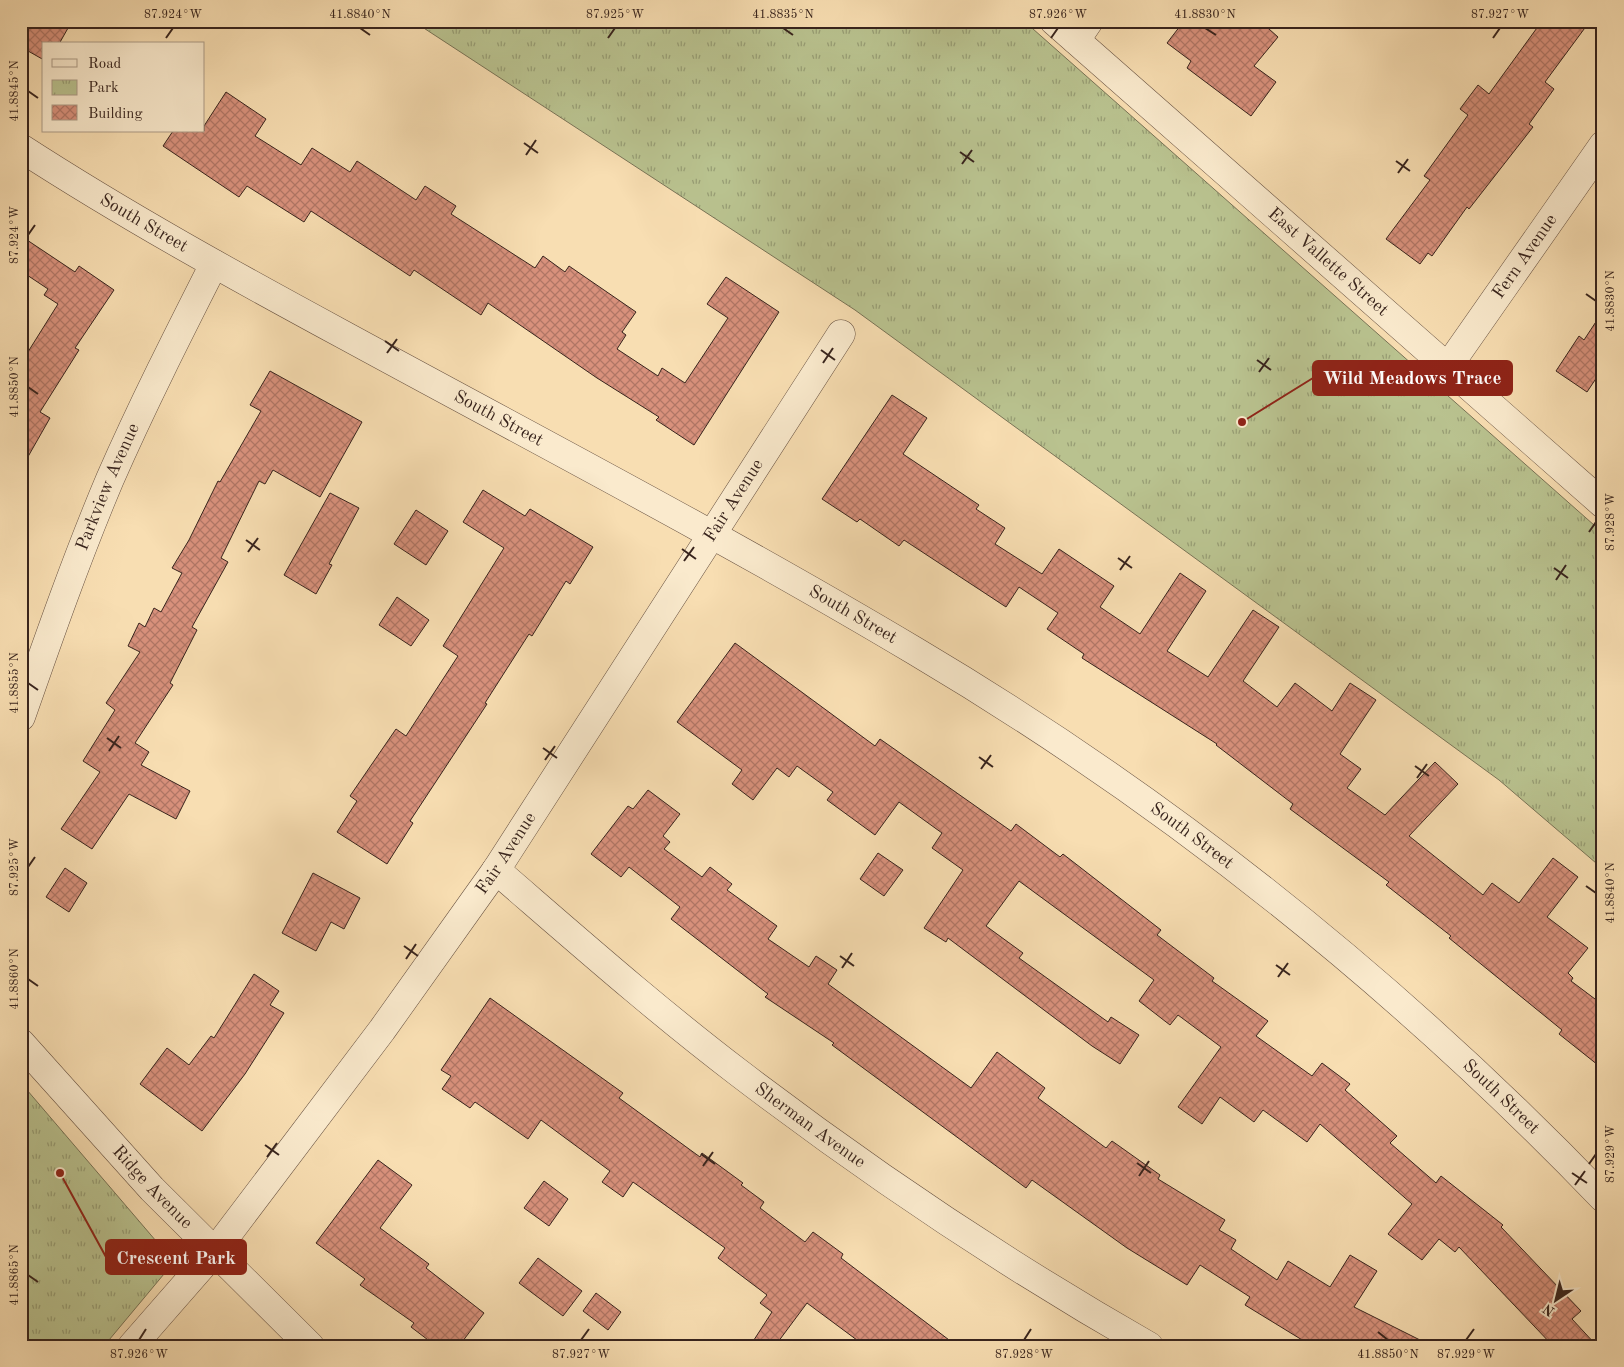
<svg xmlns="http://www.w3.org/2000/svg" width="1624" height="1367" font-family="'Old Standard TT',serif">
  <defs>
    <pattern id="park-tufts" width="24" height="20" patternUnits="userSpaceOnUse" patternTransform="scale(1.25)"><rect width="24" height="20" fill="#b9c28f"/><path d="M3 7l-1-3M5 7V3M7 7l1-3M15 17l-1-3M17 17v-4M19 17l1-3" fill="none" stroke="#979d74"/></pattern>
    <pattern id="building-cross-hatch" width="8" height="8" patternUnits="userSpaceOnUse" patternTransform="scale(1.25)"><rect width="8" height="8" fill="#d8917c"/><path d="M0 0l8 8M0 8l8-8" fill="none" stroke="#b07665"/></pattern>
  </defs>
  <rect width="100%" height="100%" fill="#f8deb2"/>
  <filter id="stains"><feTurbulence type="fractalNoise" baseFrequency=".004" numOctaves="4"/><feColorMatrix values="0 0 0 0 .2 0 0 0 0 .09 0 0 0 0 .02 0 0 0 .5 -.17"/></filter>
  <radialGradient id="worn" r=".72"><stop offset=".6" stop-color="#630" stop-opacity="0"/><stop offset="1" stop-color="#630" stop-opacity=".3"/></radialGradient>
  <g fill="url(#park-tufts)" stroke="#787356">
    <path d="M413 21H1024L1603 533V869L1499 780 855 310Z"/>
    <path d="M21 1083 174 1262 104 1346H21Z"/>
  </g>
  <g fill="url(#building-cross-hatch)" stroke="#38241d">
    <path d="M21 21H72L59 44H44V60L21 47Z"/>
    <path d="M1184 21H1260L1278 37 1254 66 1276 82 1251 116 1187 68 1191 61 1167 43Z"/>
    <path d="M1542 21H1590L1545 82 1554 89 1529 124 1533 127 1469 209 1467 207 1432 256 1428 253 1420 264 1386 239 1430 180 1424 176 1468 115 1460 109 1478 85 1489 94Z"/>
    <path d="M226 92 266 119 255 136 301 165 312 148 350 172 357 161 416 200 425 186 456 206 451 214 535 268 543 256 565 272 569 266 636 312 622 332 626 335 617 349 658 376 662 368 685 383 728 318 707 304 726 277 779 312 694 445 656 420 659 417 597 378 488 303 481 315 414 270 410 276 311 211 304 222 247 186 239 197 163 146 173 131H204V126Z"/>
    <path d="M21 236 75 272 79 266 114 290 75 348 79 350 40 412 50 418 21 469V363L58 304 44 295 48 289 21 271Z"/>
    <path d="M1603 311V368L1587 392 1556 371 1579 336 1584 340Z"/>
    <path d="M270 371 362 422 320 497 273 470 265 484 259 481 221 558 228 562 192 627 197 630 170 683 173 685 135 743 149 752 141 765 190 791 176 819 129 794 92 849 61 829 100 772 83 761 115 710 106 703 140 652 128 646 139 623 145 627 154 608 161 612 182 573 172 568 189 540 218 481 220 482 261 411 250 405Z"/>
    <path d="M892 395 927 418 903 454 979 505 976 509 1005 528 995 544 1042 574 1059 549 1114 586 1100 607 1140 634 1180 573 1206 591 1167 651 1208 677 1253 610 1279 627 1243 681 1277 707 1295 683 1332 711 1350 683 1376 700 1340 754 1361 769 1347 788 1385 815 1435 762 1458 784 1409 836 1483 895 1492 883 1519 903 1553 858 1578 877 1547 917 1588 948 1568 973 1573 978 1571 981 1603 1005V1069L1559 1034 1562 1030 1449 938 1451 936 1386 885 1389 882 1290 809 1293 804 1216 745 1217 744 1082 658 1084 654 1047 629 1058 613 1019 587 1006 607 904 540 899 546 860 519 857 522 822 499Z"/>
    <path d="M483 490 525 516 530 509 593 547 570 584 566 581 532 636 529 634 485 703 487 704 410 821 413 823 387 864 337 832 357 801 350 796 396 729 406 736 458 656 443 646 504 548 463 522Z"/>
    <path d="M330 493 359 508 329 564 332 565 316 594 284 575Z"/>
    <path d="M416 510 448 531 426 565 394 544Z"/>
    <path d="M397 597 429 620 411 646 379 625Z"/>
    <path d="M735 643 875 746 880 739 1011 831 1016 824 1060 857 1063 854 1161 930 1157 935 1214 978 1212 981 1268 1021 1256 1036 1312 1076 1322 1063 1350 1084 1345 1090 1397 1136 1390 1143 1436 1183 1441 1176 1503 1225 1501 1227 1581 1311 1572 1319 1597 1346H1553L1459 1247 1455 1252 1439 1239 1422 1260 1388 1234 1412 1204 1320 1124 1307 1142 1263 1110 1254 1122 1220 1097 1202 1124 1178 1107 1221 1047 1178 1015 1170 1025 1139 1001 1154 980 1019 881 986 926 1023 953 1019 958 1108 1022 1111 1017 1139 1035 1120 1064 1092 1046 948 938 946 942 924 928 963 870 932 848 942 833 899 802 875 835 827 800 833 792 797 766 789 777 777 768 753 800 732 784 742 770 677 722Z"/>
    <path d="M648 790 680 814 663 836 670 842 664 849 702 877 710 867 732 884 727 890 777 926 768 939 809 967 816 956 837 970 828 984 971 1088 997 1052 1045 1088 1038 1098 1106 1148 1112 1141 1160 1175 1158 1179 1225 1220 1219 1230 1236 1240 1231 1249 1277 1280 1288 1261 1330 1287 1350 1255 1377 1271 1354 1307 1432 1346H1312L1245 1305 1250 1297 1200 1265 1187 1285 1127 1248 1032 1180 1026 1188 832 1045 834 1043 765 997 768 994 671 919 680 907 629 867 621 877 591 854 628 806 633 809Z"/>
    <path d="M878 853 903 870 884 896 860 879Z"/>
    <path d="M65 868 87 883 69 912 46 897Z"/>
    <path d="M313 873 360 898 344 929 331 922 316 951 282 933Z"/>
    <path d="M254 974 279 991 270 1005 284 1013 245 1074 202 1131 140 1084 167 1048 189 1065 211 1036 214 1038Z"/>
    <path d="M490 998 623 1093 619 1098 700 1157 702 1153 743 1183 741 1185 764 1202 760 1208 805 1242 813 1232 843 1254 841 1258 957 1346H865L807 1303 775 1346H750L772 1312 760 1303 767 1295 718 1258 725 1248 633 1182 623 1197 602 1182 610 1171 541 1120 528 1139 475 1102 470 1108 442 1089 451 1076 441 1070Z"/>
    <path d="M378 1160 412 1185 380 1228 429 1264 426 1268 484 1313 459 1346H436L411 1327 414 1323 360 1285 365 1279 316 1243Z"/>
    <path d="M544 1181 568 1199 549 1226 524 1208Z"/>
    <path d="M538 1258 582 1291 563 1316 519 1283Z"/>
    <path d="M596 1293 621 1312 608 1330 583 1311Z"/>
  </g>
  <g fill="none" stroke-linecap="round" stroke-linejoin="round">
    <g stroke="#685242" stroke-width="29">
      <g id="street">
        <path id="s1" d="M1054 21 1603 504"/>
        <path d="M1076 40 1089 21"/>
        <path id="s2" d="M21 148C126 216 235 276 344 335 535 439 729 540 915 651 1168 801 1399 986 1603 1198"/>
        <path id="s3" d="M1447 368 1603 145"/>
        <path id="s4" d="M21 717C49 637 77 557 110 479 142 406 178 335 214 264"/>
        <path id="s5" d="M496 870C576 939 655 1009 739 1073 870 1173 1007 1265 1149 1346"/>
        <path id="s6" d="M21 1043 152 1189 310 1346"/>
        <path id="s7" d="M132 1346 215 1251 382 1030 496 870 841 334"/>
      </g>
    </g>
    <use href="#street" stroke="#faeacd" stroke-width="28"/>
  </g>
  <path fill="none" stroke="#38241d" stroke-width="2" d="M360 28 370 35M783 28 793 35M1205 28 1216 35M166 38 173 28M608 38 615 28M1051 38 1058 28M1493 38 1500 28M28 91 38 98M524 143 538 153M960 152 974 162M526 155 536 140M1396 161 1410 171M962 164 972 150M1398 173 1408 159M28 235 35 225M1586 294 1596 301M385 341 399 351M821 350 835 360M387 353 397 339M1257 360 1271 370M823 363 833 348M1259 372 1269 358M28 387 38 394M1589 532 1596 522M246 540 260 550M682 549 696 559M248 552 258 538M1118 558 1132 568M684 561 694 547M1554 568 1568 578M1120 570 1130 556M1556 580 1566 565M28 683 38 690M107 738 121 748M543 748 557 758M109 751 119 736M979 757 993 767M545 760 555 746M1415 766 1429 776M981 769 991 755M1417 778 1427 764M28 867 35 857M1586 886 1596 893M404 946 418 956M840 956 854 966M406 959 416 944M1276 965 1290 975M842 968 852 953M1278 977 1288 963M28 979 38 986M265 1145 279 1155M701 1154 715 1164M267 1157 277 1143M1137 1163 1151 1173M1589 1164 1596 1154M703 1166 713 1152M1572 1173 1587 1183M1139 1176 1149 1161M1575 1185 1585 1171M28 1275 38 1282M1378 1332 1388 1340M139 1340 146 1329M581 1340 589 1329M1024 1340 1031 1329M1466 1340 1474 1329"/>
  <g text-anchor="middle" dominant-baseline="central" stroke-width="4" stroke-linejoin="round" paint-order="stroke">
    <g font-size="18" fill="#38241d" stroke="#faeacd">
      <text stroke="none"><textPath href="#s2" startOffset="144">South Street</textPath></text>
      <text stroke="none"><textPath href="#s3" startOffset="136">Fern Avenue</textPath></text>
      <text stroke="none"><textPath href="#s1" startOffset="365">East Vallette Street</textPath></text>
      <text stroke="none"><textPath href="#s2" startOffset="549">South Street</textPath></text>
      <text stroke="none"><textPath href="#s4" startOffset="246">Parkview Avenue</textPath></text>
      <text stroke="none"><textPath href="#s7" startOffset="1039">Fair Avenue</textPath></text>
      <text stroke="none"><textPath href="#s2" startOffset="954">South Street</textPath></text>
      <text stroke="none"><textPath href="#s2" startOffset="1359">South Street</textPath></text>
      <text stroke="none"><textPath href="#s7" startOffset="619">Fair Avenue</textPath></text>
      <text stroke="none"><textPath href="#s2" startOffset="1764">South Street</textPath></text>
      <text stroke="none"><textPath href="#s5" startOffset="405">Sherman Avenue</textPath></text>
      <text stroke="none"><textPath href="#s6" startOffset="195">Ridge Avenue</textPath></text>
    </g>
  </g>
  <path fill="none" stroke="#8f2418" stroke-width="2" d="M1242 422L1313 378M60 1173L106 1257"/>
  <g fill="#8f2418" stroke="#faeacd" stroke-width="2">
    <circle cx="1242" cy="422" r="5"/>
    <circle cx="60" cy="1173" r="5"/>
  </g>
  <g fill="#8f2418" stroke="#8f2418" stroke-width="2">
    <rect x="1313" y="361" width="199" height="34" rx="5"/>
    <rect x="106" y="1240" width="140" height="34" rx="5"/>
  </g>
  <g font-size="19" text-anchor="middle" font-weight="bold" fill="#fff">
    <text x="1412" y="384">Wild Meadows Trace</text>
    <text x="176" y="1264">Crescent Park</text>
  </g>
  <rect width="1624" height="1367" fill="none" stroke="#f8deb2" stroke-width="55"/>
  <rect x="42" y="42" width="162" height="90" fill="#faeacd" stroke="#ac9b87"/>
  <rect x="52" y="59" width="25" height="8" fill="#faeacd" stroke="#ac9b87"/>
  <text x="88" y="68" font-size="15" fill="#38241d">Road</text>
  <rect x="52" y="80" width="25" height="15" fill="url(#park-tufts)" stroke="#ac9b87"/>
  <text x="88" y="92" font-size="15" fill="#38241d">Park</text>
  <rect x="52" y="105" width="25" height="15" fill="url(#building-cross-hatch)" stroke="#ac9b87"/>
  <text x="88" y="118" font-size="15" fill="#38241d">Building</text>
  <g transform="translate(1556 1300) rotate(215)" stroke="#faeacd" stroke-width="4" paint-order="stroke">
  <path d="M0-4L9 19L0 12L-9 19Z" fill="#38241d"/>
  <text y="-8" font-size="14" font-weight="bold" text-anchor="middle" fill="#38241d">N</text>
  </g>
  <rect x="28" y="28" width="1568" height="1312" fill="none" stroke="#38241d" stroke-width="2"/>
  <g font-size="12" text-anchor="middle" fill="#38241d">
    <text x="173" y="18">87.924°W</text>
    <text x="360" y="18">41.8840°N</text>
    <text x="615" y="18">87.925°W</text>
    <text x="783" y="18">41.8835°N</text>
    <text x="1058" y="18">87.926°W</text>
    <text x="1205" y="18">41.8830°N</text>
    <text x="1500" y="18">87.927°W</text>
    <text transform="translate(14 91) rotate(-90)" y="4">41.8845°N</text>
    <text transform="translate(14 235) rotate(-90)" y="4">87.924°W</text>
    <text transform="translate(1610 301) rotate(-90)" y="4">41.8830°N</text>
    <text transform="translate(14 387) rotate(-90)" y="4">41.8850°N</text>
    <text transform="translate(1610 522) rotate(-90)" y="4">87.928°W</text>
    <text transform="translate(14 683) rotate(-90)" y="4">41.8855°N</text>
    <text transform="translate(14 867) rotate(-90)" y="4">87.925°W</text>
    <text transform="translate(1610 893) rotate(-90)" y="4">41.8840°N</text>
    <text transform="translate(14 979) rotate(-90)" y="4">41.8860°N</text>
    <text transform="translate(1610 1154) rotate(-90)" y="4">87.929°W</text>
    <text transform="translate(14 1275) rotate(-90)" y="4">41.8865°N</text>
    <text x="139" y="1358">87.926°W</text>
    <text x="581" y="1358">87.927°W</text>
    <text x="1024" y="1358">87.928°W</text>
    <text x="1388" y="1358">41.8850°N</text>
    <text x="1466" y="1358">87.929°W</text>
  </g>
  <rect width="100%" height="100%" filter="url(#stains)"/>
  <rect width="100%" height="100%" fill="url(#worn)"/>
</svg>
